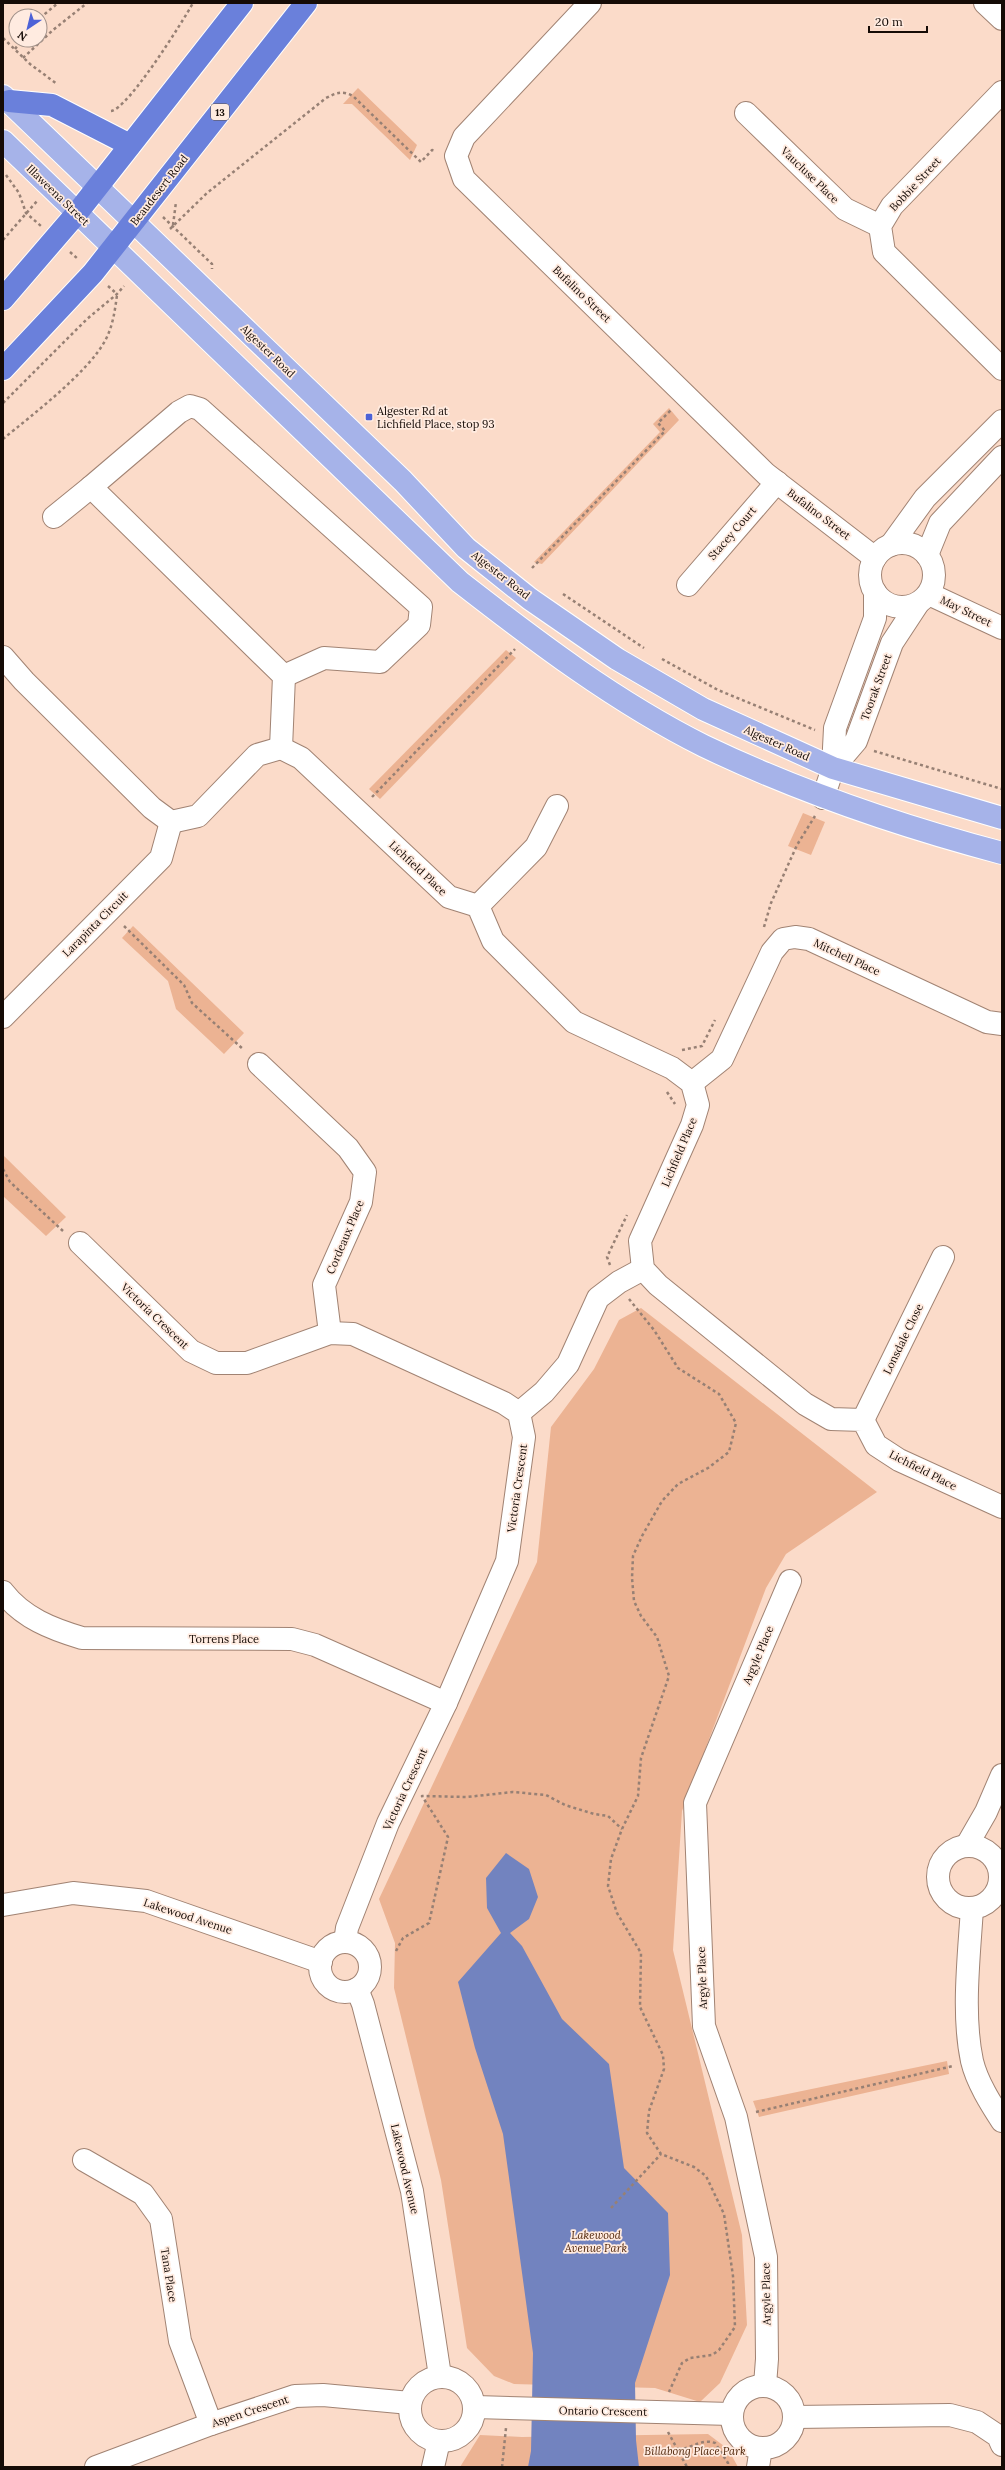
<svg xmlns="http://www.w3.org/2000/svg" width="1005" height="2470" font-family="Lora,serif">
  <rect width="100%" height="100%" fill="#fbdbc9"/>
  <g fill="#ecb393">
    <path d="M358 88 417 145 410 160 352 104H343Z"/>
    <path d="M669 408 679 420 542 564 534 562 660 432 653 424Z"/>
    <path d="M506 650 516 658 380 799 369 789Z"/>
    <path d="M803 813 825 822 811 855 788 846Z"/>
    <path d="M133 926 244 1033 224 1054 176 1009 168 981 122 938Z"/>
    <path d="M3 1155 66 1217 46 1236 3 1196Z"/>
    <path d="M641 1308 877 1492 786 1554 766 1588 682 1811 673 1950 742 2235 747 2325 720 2383 700 2402 655 2388 514 2384 494 2376 467 2348 441 2180 394 1988 395 1943 379 1899 537 1562 551 1427 594 1369 619 1320Z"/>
    <path d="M947 2061 949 2074 759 2117 753 2101Z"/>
    <path d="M708 2434 728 2449 738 2467H460L480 2435 522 2437Z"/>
  </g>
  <path fill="#7283bf" d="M506 1853 529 1869 538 1897 529 1919 510 1933 522 1946 562 2019 609 2064 624 2168 668 2213 670 2275 635 2383 636 2440 639 2467H528L531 2451 533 2353 503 2134 475 2048 458 1982 501 1933 487 1908 486 1878Z"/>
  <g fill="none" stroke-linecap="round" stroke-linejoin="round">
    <g stroke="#a18373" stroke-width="24">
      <g id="minor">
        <path d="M590 3 464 137 456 156 464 179 766 474 875 558"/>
        <path d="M985 3 1002 19"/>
        <path d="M1002 92 892 206 880 226 884 252 1002 369"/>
        <path d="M746 113 845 209 880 226"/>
        <path d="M91 487 179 412 190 406 200 409 421 607 419 625 380 662 324 658 284 676"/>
        <path d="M54 517 91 487 284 676 281 748"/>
        <circle cx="902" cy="575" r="32"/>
        <path d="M891 545 925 498 1002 421"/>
        <path d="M927 555 940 523 1002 457"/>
        <path d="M688 585 777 482"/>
        <path d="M929 594 1002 628"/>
        <path d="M3 657 24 681 152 808 171 822"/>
        <path d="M281 748 301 758 449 897 478 906 493 941 574 1022 672 1068 692 1083 698 1105 692 1125 640 1241 643 1269 658 1285 805 1404 831 1419 863 1420 876 1445 899 1460 1002 1507"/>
        <path d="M833 768 856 741 892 643 917 605"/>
        <path d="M823 798 833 768 835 728 875 618V592"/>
        <path d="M171 822 198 816 257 755 281 748"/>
        <path d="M478 906 536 847 557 806"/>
        <path d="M3 1017 161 858 171 822"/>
        <path d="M259 1064 348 1148 365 1172 361 1202 324 1285 330 1333"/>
        <path d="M692 1083 722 1059 772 952 783 939 795 937 809 939 987 1022 1002 1024"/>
        <path d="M80 1243 191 1351 216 1363H247L330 1333 353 1334 504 1403 519 1413 524 1437 507 1561 446 1703 388 1823 347 1928 345 1942"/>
        <path d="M519 1413 544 1392 568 1364 598 1298 619 1282 643 1269"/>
        <path d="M863 1420 943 1257"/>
        <path d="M3 1592C23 1618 52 1629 82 1638L292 1639 315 1645 446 1703"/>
        <path d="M967 1845 986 1812 1002 1775"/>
        <circle cx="969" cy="1877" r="31"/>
        <path d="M3 1905 73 1893 146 1901 321 1962"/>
        <path d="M972 1908C969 1957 962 2014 972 2061 977 2082 991 2104 1002 2121"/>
        <circle cx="345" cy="1967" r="25"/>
        <path d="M357 1989 363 2004 412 2191 440 2376"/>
        <path d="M84 2160 143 2194 161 2219 180 2341 211 2424"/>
        <circle cx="442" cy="2409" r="32"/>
        <path d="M765 2385 767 2359 766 2257 736 2117 704 2026 695 1803 790 1581"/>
        <circle cx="763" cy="2417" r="31"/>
        <path d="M475 2407 731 2414"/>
        <path d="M794 2417 950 2415 977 2422 998 2436 1002 2445"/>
        <path d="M96 2467 211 2424 295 2396 323 2395 410 2403"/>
        <path d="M433 2467 439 2441"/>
        <path d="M758 2467 761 2448"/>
      </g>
    </g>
    <g stroke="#fff" stroke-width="24">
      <g id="major">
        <path d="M3 96 403 481 466 548 530 599 617 659 703 709 833 768 1002 818"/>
        <path d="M3 141 460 582C537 642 616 702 704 746 800 792 900 826 1002 853"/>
      </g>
    </g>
    <g stroke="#fff" stroke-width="24">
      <g id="highway">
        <path d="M9 101 52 105 130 145"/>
        <path d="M3 299 77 213 242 3"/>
        <path d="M3 369 93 273 306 3"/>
      </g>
    </g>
    <g stroke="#978074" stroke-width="2.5" stroke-dasharray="3 3" stroke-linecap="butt">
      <path d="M40 18 58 3"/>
      <path d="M3 38 30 64 57 84"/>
      <path d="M15 49 22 40"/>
      <path d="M23 58 53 30 87 3"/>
      <path d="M111 111C128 109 183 21 193 3"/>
      <path d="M6 175 19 193 26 213 41 226"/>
      <path d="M163 217 212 264V269"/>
      <path d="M173 225 176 202"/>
      <path d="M170 229 207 193 326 98C336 93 342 90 353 96L421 162 432 150 436 151"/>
      <path d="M3 240 37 201"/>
      <path d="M70 252 78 259"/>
      <path d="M108 286 117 294"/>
      <path d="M3 403 87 319 117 294 124 286"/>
      <path d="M3 439C32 415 89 372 106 339 113 325 115 310 117 295"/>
      <path d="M532 568 665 431 658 423 672 409"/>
      <path d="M563 594 644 648"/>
      <path d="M662 659 718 690 815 730"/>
      <path d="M874 751 1002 789"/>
      <path d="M372 797 515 649"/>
      <path d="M124 926 184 985 192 1003 244 1050"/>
      <path d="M764 927 771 903 797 845 815 816"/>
      <path d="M682 1050 702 1046 715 1020"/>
      <path d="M667 1092 675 1104"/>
      <path d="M3 1169 10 1182 63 1231"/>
      <path d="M610 1265 607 1257 627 1215"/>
      <path d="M629 1299 654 1330 678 1368 719 1394 736 1423 729 1452 708 1468 678 1484 662 1501 642 1536 633 1556 632 1578 634 1601 641 1616 657 1637 669 1676 641 1758 638 1796 622 1829 611 1859 608 1886 617 1913 641 1953 640 2007 663 2055 664 2069 649 2111 647 2133 661 2154 694 2167 706 2176 724 2214 733 2276 735 2327 719 2350 712 2355 690 2358 682 2363 669 2392"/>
      <path d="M396 1951 403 1938 429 1923 448 1837 422 1796 467 1797 513 1792 546 1795 565 1805 594 1814 608 1816 622 1829"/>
      <path d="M756 2112 953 2066"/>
      <path d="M611 2208 661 2154"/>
      <path d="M668 2432 687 2467"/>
      <path d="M678 2449C692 2449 701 2438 715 2443L728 2463V2467"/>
      <path d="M502 2467 506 2428"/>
    </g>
    <use href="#minor" stroke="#fff" stroke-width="22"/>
    <use href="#major" stroke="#a6b3e9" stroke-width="22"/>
    <use href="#highway" stroke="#6a80db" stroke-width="22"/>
  </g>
  <rect fill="#4d62d7" stroke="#ffebe0" stroke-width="1.5" x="365" y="413" width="8" height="8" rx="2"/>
  <g text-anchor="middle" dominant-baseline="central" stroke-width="3.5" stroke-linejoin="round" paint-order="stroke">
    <rect fill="#ffebe0" stroke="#5b4e47" stroke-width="1" x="211" y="104" width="18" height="16" rx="3"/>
    <g font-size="10" font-weight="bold" fill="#150b06">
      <text x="220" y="112">13</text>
    </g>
    <g font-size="11" fill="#150b06" stroke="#ffebe0">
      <text transform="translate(810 175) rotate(44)">Vaucluse Place</text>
      <text transform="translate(915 184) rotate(-47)">Bobbie Street</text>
      <text transform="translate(159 190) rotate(-52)">Beaudesert Road</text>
      <text transform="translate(58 195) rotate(44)">Illaweena Street</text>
      <text transform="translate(582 294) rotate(44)">Bufalino Street</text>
      <text transform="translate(268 351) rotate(44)">Algester Road</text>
      <text transform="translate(819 514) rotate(37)">Bufalino Street</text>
      <text transform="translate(732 533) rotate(-49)">Stacey Court</text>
      <text transform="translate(501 575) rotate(38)">Algester Road</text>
      <text transform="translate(966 611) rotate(26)">May Street</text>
      <text transform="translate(876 687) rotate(-70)">Toorak Street</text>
      <text transform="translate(777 743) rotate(24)">Algester Road</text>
      <text transform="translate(418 868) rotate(43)">Lichfield Place</text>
      <text transform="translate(95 924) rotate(-45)">Larapinta Circuit</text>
      <text transform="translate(847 957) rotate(25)">Mitchell Place</text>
      <text transform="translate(679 1152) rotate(-67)">Lichfield Place</text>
      <text transform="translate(345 1237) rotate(-67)">Cordeaux Place</text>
      <text transform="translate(155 1316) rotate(44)">Victoria Crescent</text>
      <text transform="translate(903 1339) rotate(-64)">Lonsdale Close</text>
      <text transform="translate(923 1470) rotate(27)">Lichfield Place</text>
      <text transform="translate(517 1488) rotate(-82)">Victoria Crescent</text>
      <text x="224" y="1639">Torrens Place</text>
      <text transform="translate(758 1655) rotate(-67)">Argyle Place</text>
      <text transform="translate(405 1789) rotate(-65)">Victoria Crescent</text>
      <text transform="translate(188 1916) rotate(18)">Lakewood Avenue</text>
      <text transform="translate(702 1978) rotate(-92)">Argyle Place</text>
      <text transform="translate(405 2169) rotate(77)">Lakewood Avenue</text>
      <text transform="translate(169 2275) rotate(81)">Tana Place</text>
      <text transform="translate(766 2294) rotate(-91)">Argyle Place</text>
      <text transform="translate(250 2411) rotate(-18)">Aspen Crescent</text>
      <text transform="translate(603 2411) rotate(1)">Ontario Crescent</text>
    </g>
    <g font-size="11" fill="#150b06" stroke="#ffebe0" text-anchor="start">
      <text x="377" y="411">Algester Rd at<tspan x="377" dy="13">Lichfield Place, stop 93</tspan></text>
    </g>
    <g font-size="11" font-style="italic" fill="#51270b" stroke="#ffebe0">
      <text x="596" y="2235">Lakewood<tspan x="596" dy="13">Avenue Park</tspan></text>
      <text x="695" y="2451">Billabong Place Park</text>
    </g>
  </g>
  <rect width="1005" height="2470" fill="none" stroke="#150b06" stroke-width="8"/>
  <g transform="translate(28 28) rotate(215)"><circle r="19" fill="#ffebe0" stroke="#a19189"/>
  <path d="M0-3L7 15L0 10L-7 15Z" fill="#4d62d7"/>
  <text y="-6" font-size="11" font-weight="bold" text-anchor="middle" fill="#150b06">N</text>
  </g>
  <path d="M869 26v6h58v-6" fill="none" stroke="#150b06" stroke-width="2"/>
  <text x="875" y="26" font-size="12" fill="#150b06" stroke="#ffebe0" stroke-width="3" paint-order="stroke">20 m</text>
</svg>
